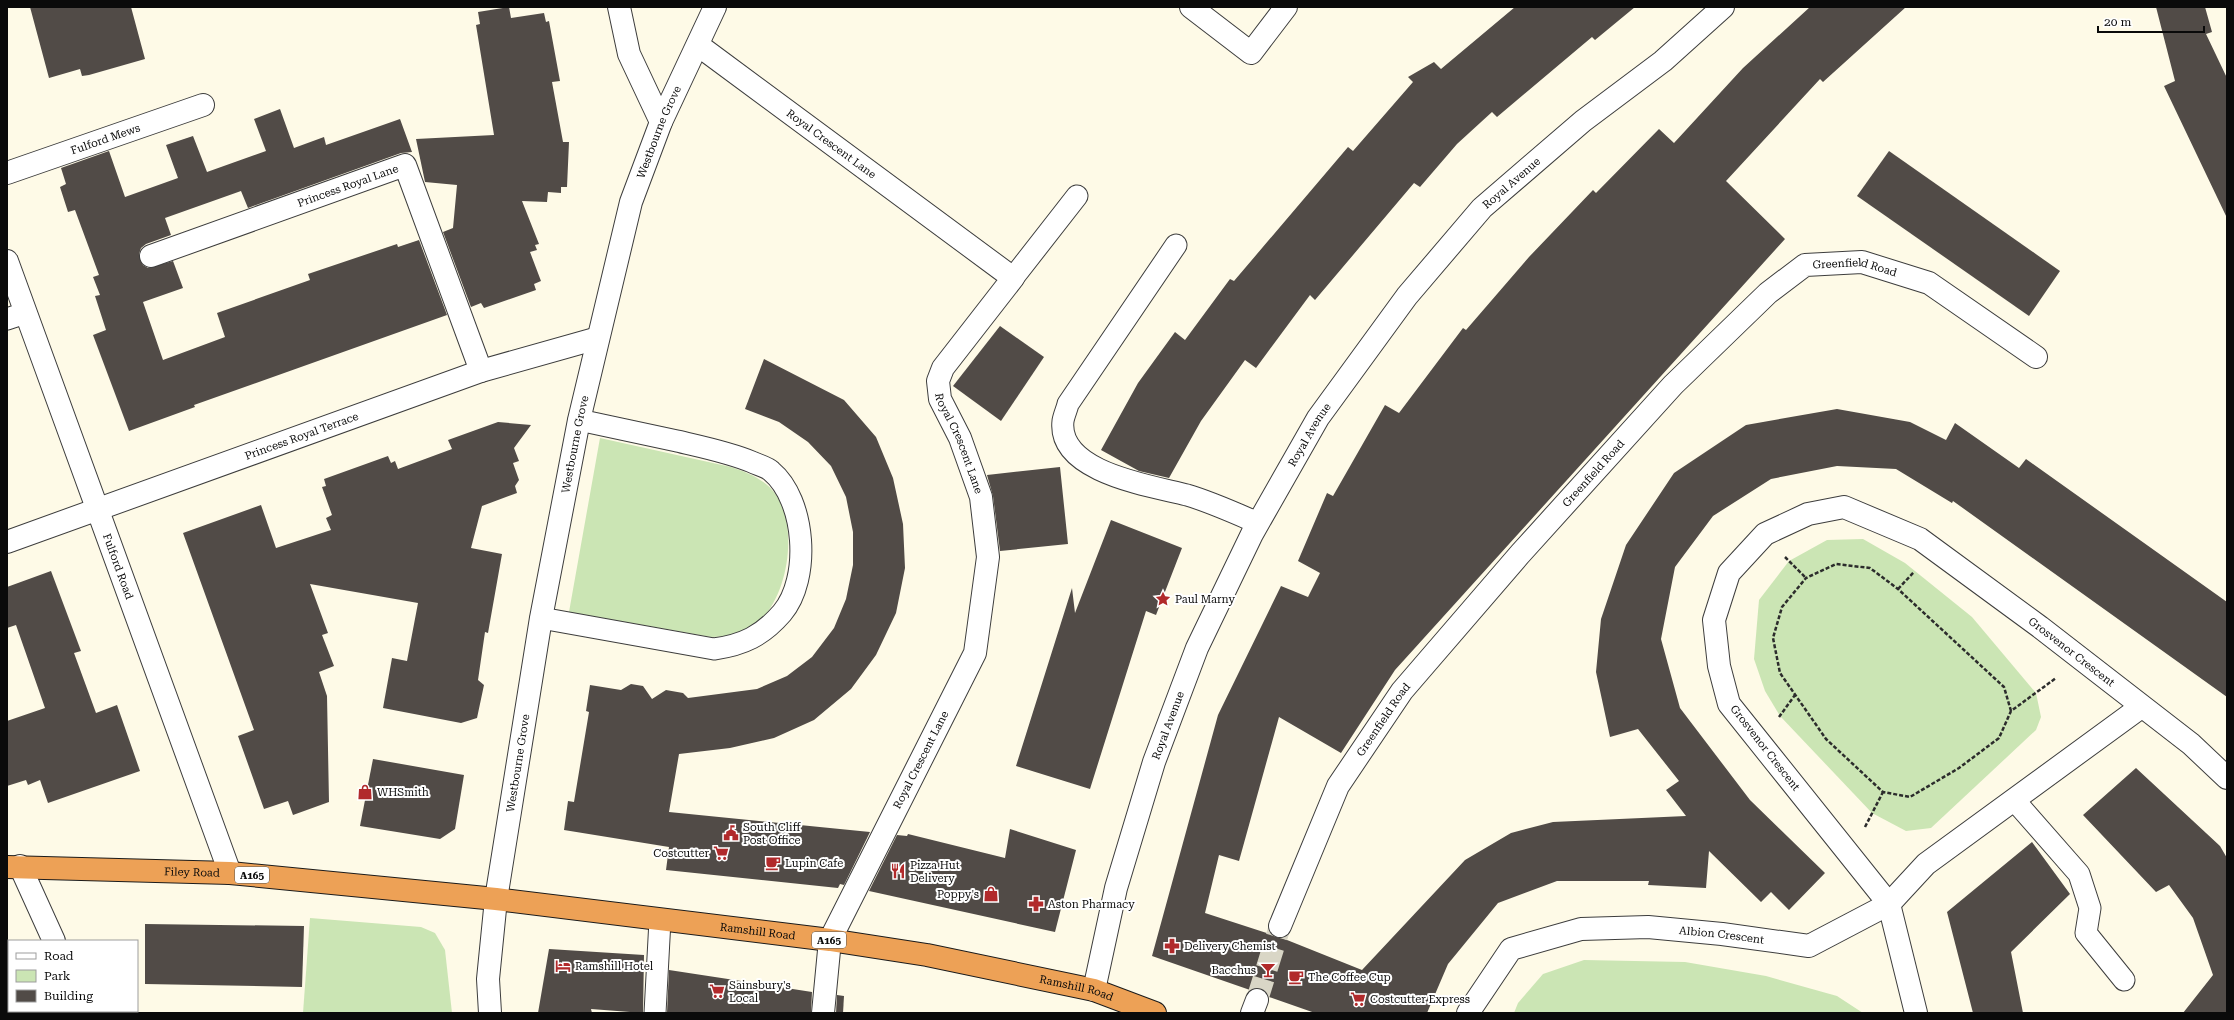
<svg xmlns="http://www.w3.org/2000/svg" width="2234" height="1020" font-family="'Roboto Serif',serif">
  <rect width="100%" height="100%" fill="#fefae7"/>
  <g fill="#cbe5b4">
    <path d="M600 438 731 467C746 472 762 478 773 491 800 522 789 598 757 623 744 633 727 637 711 637L569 612Z"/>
    <path d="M1863 539 1905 563 1972 617 2036 693 2041 717 2036 730 1931 828 1906 831 1872 813 1780 716 1765 691 1754 659 1759 600 1789 561 1827 540Z"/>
    <path d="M310 918 421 927 435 933 445 950 452 1013H303Z"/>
    <path d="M1584 960 1685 962 1766 976 1837 996 1863 1013H1514L1518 1003 1543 974Z"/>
  </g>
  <g fill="#514b47">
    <path d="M30 7H131L145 59 89 75 82 76 80 69 49 78Z"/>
    <path d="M509 7 511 18 544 13 546 22 549 21 560 81 552 82 563 142H569L567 187H561V193L548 192 547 202 522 201 539 244 535 245 537 250 530 252 541 281 534 284 536 290 484 308 481 303 471 307 443 232 453 228 457 185 425 182 416 139 494 135 476 25 480 24 478 12Z"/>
    <path d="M1515 7H1635L1595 40 1592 37 1497 117 1492 112 1457 144 1420 187 1414 183 1315 300 1310 295 1256 368 1245 360 1201 421 1169 478 1139 471 1101 450 1138 383 1175 332 1185 340 1230 279 1234 281 1348 147 1353 151 1413 82 1408 77 1434 62 1441 69Z"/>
    <path d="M1810 7H1906L1823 82 1820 79 1726 181 1785 239 1395 670 1341 753 1279 717 1239 861 1219 855 1205 913 1282 938 1362 970 1465 860 1511 833 1553 822 1686 816 1666 790 1679 781 1638 729 1610 737 1596 672 1601 619 1626 545 1674 473 1746 425 1837 409 1910 422 1946 440 1955 423 2019 468 2026 459 2227 602V697L1953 501 1952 503 1896 469 1837 466 1771 479 1713 516 1675 567 1661 639 1680 708 1750 800 1825 873 1789 910 1771 892 1761 902 1709 851 1706 888 1648 885 1649 881H1557L1498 903 1448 964 1427 1013H1315L1269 997 1261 988 1250 990 1152 956 1218 715 1281 586 1308 597 1320 573 1298 561 1327 493 1333 496 1385 405 1399 413 1463 328 1466 330 1529 257 1593 190 1596 193 1659 129 1674 143 1743 68Z"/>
    <path d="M2156 7H2205L2212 32 2206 34 2227 78V218L2164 86 2175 81Z"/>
    <path d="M280 109 294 148 324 137 326 145 400 119 412 152 401 153 248 208 241 191 165 218 171 235 146 244 141 248 139 254 143 265 148 268 173 261 183 288 143 302 163 360 225 337 217 313 310 280 308 274 397 244 398 247 419 240 447 315 194 405 195 407 129 431 93 335 106 330 95 296 100 295 93 277 99 275 75 210 68 212 60 187 66 184 61 168 109 151 125 197 178 178 166 145 193 136 207 172 266 151 254 119Z"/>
    <path d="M1889 151 2060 271 2029 316 1857 196Z"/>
    <path d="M1000 326 1044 357 1001 421 953 386Z"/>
    <path d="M764 359 844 400 876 437 893 478 903 524 905 568 896 613 876 655 851 689 814 720 774 738 730 748 679 754 669 812 870 832 844 885 840 884 838 888 666 870 669 847 564 830 568 801 574 802 589 712 586 711 590 685 621 690 631 684 643 686 652 699 666 690 683 693 688 698 757 689 787 676 812 657 834 628 846 599 853 565V532L846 497 831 466 808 442 779 422 745 409Z"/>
    <path d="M498 422 531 425 514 448 519 461 513 463 519 480 515 486 517 493 482 506 471 548 502 554 488 633 485 632 478 680 484 685 477 718 461 723 383 708 392 658 407 661 418 603 310 584 328 633 322 635 334 666 319 672 327 696 329 802 293 815 288 801 264 809 238 736 254 730 183 533 261 505 276 548 331 530 326 518 332 515 322 487 326 486 324 479 388 456 391 463 395 461 398 469 452 449 448 440Z"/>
    <path d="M1060 467 1068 544 1000 551 993 496 987 475Z"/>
    <path d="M1111 520 1182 548 1156 615 1146 611 1090 789 1016 766 1072 588 1075 613Z"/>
    <path d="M51 571 81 651 74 653 96 713 117 705 140 771 48 803 40 780 28 785 26 780 7 786V721L45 708 16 625 7 628V587Z"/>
    <path d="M373 759 464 775 455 829 440 839 360 826Z"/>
    <path d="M2136 768 2220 846 2227 858V1013H2183L2213 975 2193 918 2169 885 2156 892 2083 815Z"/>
    <path d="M1010 829 1076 850 1055 932 869 891 897 835 907 836 908 834 1005 858Z"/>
    <path d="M2032 842 2070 894 2011 952 2023 1013H1973L1947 912Z"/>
    <path d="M145 924 304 926 302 987 145 984Z"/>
    <path d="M549 949 644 955 643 1013 591 1009 592 1013H538Z"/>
    <path d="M669 970 812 992 811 1013H667Z"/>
    <path d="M837 995 844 996 843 1013H836Z"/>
  </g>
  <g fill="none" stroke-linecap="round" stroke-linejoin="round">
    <path stroke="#d9d6c6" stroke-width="22" stroke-dasharray="22 11" stroke-linecap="butt" d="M1257 1000 1280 926"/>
    <g stroke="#3d3d3d" stroke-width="23">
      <g id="lane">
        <path d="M1176 245 1068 404C1067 409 1064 415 1063 421 1057 473 1153 486 1187 495 1211 502 1235 513 1258 523"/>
        <path d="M1013 278 1077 196"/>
        <path d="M7 319 25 313"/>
        <path d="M541 618 714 649C743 645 762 636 782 613 811 579 806 500 771 471 767 467 758 465 752 462 728 452 702 447 677 441 644 434 612 427 579 420"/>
        <path d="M2015 801 2079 874 2090 908 2086 933 2124 980"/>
        <path d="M655 1013 660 920"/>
      </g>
    </g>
    <g stroke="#3d3d3d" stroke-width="24">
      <g id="street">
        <path d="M619 7 629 54 661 122"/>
        <path d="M1191 7 1251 53 1286 7"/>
        <path id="s1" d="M698 45 1013 278 943 368 938 381 940 399 960 438 981 497 988 557 975 653 830 940 823 1013"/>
        <path id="s2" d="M7 173 203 105"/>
        <path id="s3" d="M151 256 405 165 481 371"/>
        <path id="s4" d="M7 261 230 873"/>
        <path id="s5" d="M7 542 481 371 598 338"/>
        <path d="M20 866 54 941"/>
        <path id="s6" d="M1280 926 1338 786 1402 691 1520 554 1673 385 1768 293 1805 265 1862 262 1929 283 2036 357"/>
        <path id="s7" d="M1094 990 1116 888 1154 762 1197 648 1252 534 1318 418 1407 296 1482 208 1583 121 1663 61 1723 7"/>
        <path d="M85 1011 86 1013"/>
        <path id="s8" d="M490 1013 488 979 496 899 541 618 579 420 631 202 661 122 715 7"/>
        <path d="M1252 1013 1257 1000"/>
        <path id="s9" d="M1468 1013 1511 949 1581 929 1648 927 1722 934 1809 946 1889 904 1926 864 2141 707"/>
        <path id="s10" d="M1916 1013 1889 904 1729 704 1719 666 1714 620 1729 573 1765 534 1808 514 1844 507 1920 539 2040 627 2191 744 2227 778"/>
      </g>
    </g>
    <g stroke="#1b1b1b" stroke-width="24">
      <g id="highway">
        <path id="s11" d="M7 867 230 873 496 899 830 940 927 955 1094 990 1155 1013"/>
      </g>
    </g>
    <g stroke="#2c2c2c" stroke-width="2.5" stroke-dasharray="4 2" stroke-linecap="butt">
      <path d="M1785 557 1806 578"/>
      <path d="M1898 589 1914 572"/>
      <path d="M2011 711 2004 687 1898 589 1870 568 1836 564 1806 578 1782 607 1773 638 1780 673 1826 739 1883 792 1910 797 1959 768 1999 738 2011 711 2056 678"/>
      <path d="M1779 717 1795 695"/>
      <path d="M1865 827 1883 792"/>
    </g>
    <use href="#lane" stroke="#fff" stroke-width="21"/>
    <use href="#street" stroke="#fff" stroke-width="22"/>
    <use href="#highway" stroke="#eda156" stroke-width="22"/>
  </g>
  <defs>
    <g id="sight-bare" transform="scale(1.2)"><path d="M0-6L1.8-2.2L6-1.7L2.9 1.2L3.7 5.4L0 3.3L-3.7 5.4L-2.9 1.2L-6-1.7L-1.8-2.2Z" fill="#b12a2b" stroke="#fff" stroke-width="2.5" paint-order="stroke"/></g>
    <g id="shop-bare" transform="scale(1.2)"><path d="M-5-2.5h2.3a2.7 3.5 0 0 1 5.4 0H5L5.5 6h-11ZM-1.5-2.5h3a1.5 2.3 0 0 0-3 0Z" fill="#b12a2b" stroke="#fff" stroke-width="2.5" paint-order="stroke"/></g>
    <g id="civic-bare" transform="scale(1.2)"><path d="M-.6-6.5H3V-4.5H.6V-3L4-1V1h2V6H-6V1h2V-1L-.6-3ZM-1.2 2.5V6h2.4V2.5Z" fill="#b12a2b" stroke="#fff" stroke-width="2.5" paint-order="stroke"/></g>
    <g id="supermarket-bare" transform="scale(1.2)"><path d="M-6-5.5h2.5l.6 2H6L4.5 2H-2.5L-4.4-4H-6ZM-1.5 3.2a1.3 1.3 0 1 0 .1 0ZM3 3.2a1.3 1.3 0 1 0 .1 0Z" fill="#b12a2b" stroke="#fff" stroke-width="2.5" paint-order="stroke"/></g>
    <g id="cafe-bare" transform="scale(1.2)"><path d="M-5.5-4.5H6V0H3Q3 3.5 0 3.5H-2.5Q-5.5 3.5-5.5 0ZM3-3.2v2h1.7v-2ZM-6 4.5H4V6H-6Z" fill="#b12a2b" stroke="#fff" stroke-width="2.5" paint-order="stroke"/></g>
    <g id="restaurant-bare" transform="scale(1.2)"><path d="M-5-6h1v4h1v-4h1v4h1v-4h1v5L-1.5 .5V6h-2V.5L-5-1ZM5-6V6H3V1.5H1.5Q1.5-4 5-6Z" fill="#b12a2b" stroke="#fff" stroke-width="2.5" paint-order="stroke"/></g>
    <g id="pharmacy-bare" transform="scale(1.2)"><path d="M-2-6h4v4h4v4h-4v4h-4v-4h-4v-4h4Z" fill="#b12a2b" stroke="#fff" stroke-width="2.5" paint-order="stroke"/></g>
    <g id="hotel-bare" transform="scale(1.2)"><path d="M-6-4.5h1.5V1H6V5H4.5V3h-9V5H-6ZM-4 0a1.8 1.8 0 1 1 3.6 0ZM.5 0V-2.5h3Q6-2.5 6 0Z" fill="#b12a2b" stroke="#fff" stroke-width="2.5" paint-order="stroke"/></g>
    <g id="bar-bare" transform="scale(1.2)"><path d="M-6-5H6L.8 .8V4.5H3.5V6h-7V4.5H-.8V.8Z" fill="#b12a2b" stroke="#fff" stroke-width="2.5" paint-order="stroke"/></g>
  </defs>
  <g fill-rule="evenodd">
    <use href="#sight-bare" x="1163" y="599"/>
    <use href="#shop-bare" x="365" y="792"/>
    <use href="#civic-bare" x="731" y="833"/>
    <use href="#supermarket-bare" x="721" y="853"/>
    <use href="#cafe-bare" x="773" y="863"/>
    <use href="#restaurant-bare" x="898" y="871"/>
    <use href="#shop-bare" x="991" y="894"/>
    <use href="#pharmacy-bare" x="1036" y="904"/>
    <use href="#pharmacy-bare" x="1172" y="946"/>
    <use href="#hotel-bare" x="563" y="966"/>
    <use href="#bar-bare" x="1268" y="970"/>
    <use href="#cafe-bare" x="1296" y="977"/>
    <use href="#supermarket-bare" x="717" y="991"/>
    <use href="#supermarket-bare" x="1358" y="999"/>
  </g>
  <g text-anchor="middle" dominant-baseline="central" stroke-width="4" stroke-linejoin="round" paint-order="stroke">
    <g fill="#fff" stroke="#545454" stroke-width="1">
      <rect x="235" y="867" width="34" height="16" rx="3"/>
      <rect x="812" y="932" width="34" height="16" rx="3"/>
    </g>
    <g font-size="10" font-weight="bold" fill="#0a0a0a">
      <text x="252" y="875">A165</text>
      <text x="829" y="940">A165</text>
    </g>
    <g font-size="11" fill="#0a0a0a" stroke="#fff">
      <text stroke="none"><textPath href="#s8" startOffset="900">Westbourne Grove</textPath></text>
      <text stroke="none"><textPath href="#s2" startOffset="104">Fulford Mews</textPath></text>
      <text stroke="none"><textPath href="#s1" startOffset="166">Royal Crescent Lane</textPath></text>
      <text stroke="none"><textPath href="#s7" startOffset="923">Royal Avenue</textPath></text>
      <text stroke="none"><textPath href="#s3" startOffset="209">Princess Royal Lane</textPath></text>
      <text stroke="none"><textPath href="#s6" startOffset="904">Greenfield Road</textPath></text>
      <text stroke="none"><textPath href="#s7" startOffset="599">Royal Avenue</textPath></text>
      <text stroke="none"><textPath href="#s5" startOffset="313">Princess Royal Terrace</textPath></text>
      <text stroke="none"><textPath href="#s1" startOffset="586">Royal Crescent Lane</textPath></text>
      <text stroke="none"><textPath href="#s8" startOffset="576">Westbourne Grove</textPath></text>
      <text stroke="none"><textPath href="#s6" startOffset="556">Greenfield Road</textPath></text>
      <text stroke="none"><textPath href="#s4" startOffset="325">Fulford Road</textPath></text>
      <text stroke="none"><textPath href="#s10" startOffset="912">Grosvenor Crescent</textPath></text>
      <text stroke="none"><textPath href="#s6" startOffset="232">Greenfield Road</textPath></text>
      <text stroke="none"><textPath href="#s7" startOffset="275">Royal Avenue</textPath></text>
      <text transform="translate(1765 748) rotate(52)">Grosvenor Crescent</text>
      <text transform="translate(921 760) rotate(-63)">Royal Crescent Lane</text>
      <text stroke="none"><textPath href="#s8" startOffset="252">Westbourne Grove</textPath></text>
      <text stroke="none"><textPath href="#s11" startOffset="185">Filey Road</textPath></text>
      <text stroke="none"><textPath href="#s11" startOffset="754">Ramshill Road</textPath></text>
      <text stroke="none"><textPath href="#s9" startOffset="291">Albion Crescent</textPath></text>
      <text stroke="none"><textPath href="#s11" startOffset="1078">Ramshill Road</textPath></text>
    </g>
    <g font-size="11" fill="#0a0a0a" stroke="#fff" text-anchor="start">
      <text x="1175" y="599">Paul Marny</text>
      <text x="377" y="792">WHSmith</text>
      <text x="743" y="827">South Cliff<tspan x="743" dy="13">Post Office</tspan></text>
      <text x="709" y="853" text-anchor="end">Costcutter</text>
      <text x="785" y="863">Lupin Cafe</text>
      <text x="910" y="865">Pizza Hut<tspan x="910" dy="13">Delivery</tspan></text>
      <text x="979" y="894" text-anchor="end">Poppy's</text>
      <text x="1048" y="904">Aston Pharmacy</text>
      <text x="1184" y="946">Delivery Chemist</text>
      <text x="575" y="966">Ramshill Hotel</text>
      <text x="1256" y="970" text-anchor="end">Bacchus</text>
      <text x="1308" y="977">The Coffee Cup</text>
      <text x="729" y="985">Sainsbury's<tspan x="729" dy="13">Local</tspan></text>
      <text x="1370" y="999">Costcutter Express</text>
    </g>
  </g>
  <rect width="2234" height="1020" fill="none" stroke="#0a0a0a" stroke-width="16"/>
  <rect x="8" y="940" width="130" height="72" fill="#ffffff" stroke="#9d9d9d"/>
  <rect x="16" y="953" width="20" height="6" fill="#ffffff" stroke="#9d9d9d"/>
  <text x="44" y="960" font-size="12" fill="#0a0a0a">Road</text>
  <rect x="16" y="970" width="20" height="12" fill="#cbe5b4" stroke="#9d9d9d"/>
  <text x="44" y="980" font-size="12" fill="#0a0a0a">Park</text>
  <rect x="16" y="990" width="20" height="12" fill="#514b47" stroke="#9d9d9d"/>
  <text x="44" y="1000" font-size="12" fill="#0a0a0a">Building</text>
  <path d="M2098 26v6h106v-6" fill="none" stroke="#0a0a0a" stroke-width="2"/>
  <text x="2104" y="26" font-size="12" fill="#0a0a0a" stroke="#ffffff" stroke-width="3" paint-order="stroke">20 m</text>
</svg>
